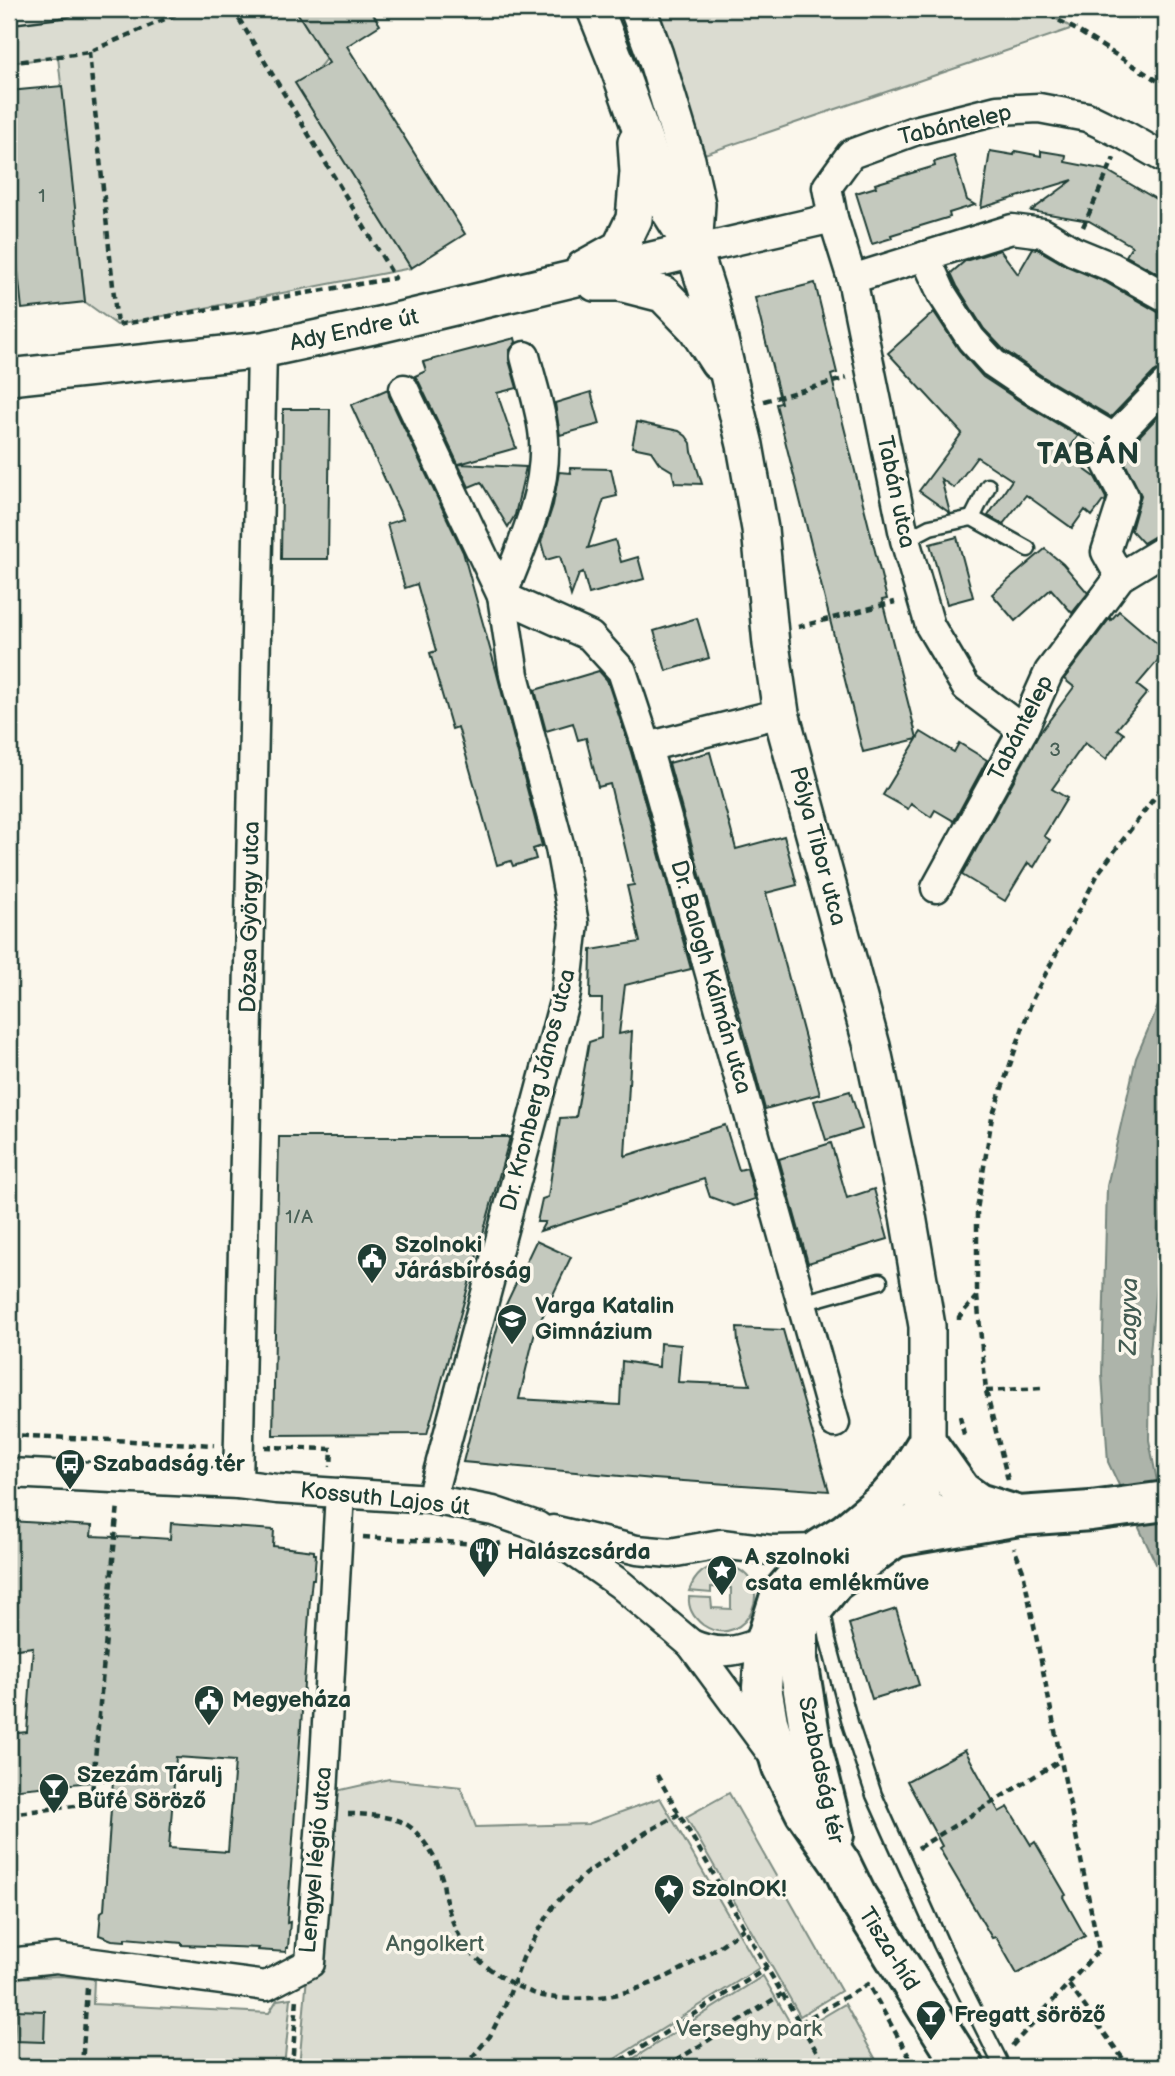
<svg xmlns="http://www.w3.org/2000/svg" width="1175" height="2076" font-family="'Balsamiq Sans',sans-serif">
  <rect width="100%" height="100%" fill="#fbf7ec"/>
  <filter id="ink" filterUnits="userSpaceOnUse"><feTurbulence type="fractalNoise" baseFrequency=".0143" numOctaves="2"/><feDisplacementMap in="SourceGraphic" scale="14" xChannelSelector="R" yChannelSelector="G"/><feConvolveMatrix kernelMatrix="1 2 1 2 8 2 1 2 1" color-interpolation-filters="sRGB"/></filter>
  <g filter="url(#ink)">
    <g fill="#dbdcd1" stroke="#7d8c82" stroke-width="2">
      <path d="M9 9H295L326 59 316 71 296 83 411 268 117 325 85 302 58 57 9 63Z"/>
      <path d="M638 9H1038L1073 28 687 160Z"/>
      <path d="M722 1564C785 1575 746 1654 703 1625 694 1618 688 1608 689 1597L711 1598 712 1608 731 1609V1588L711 1587V1593L689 1591C695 1575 704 1567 722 1564Z"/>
      <path d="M389 1779 461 1787 476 1827 588 1824 660 1798 759 1968 602 2067H299L323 1794Z"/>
      <path d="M729 1793 841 1991 800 2016 686 1817Z"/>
      <path d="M61 1976 94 1979 93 2004 269 2013 277 2000 291 1998 284 2067H9V1978Z"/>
      <path d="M763 1976 796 2033 845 2004 880 2067H620Z"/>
    </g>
    <path fill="#adb4aa" stroke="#74847b" stroke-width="2" d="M1166 987V1164L1150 1354 1149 1440 1161 1502 1166 1512V1585L1108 1462 1102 1374 1107 1186 1136 1058Z"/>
    <g fill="#c4c9be" stroke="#1f3d34" stroke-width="2" fill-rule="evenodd">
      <path d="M295 9H370L380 25 347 46 465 234 411 268 295 83 329 63Z"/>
      <path d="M62 86 85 302 22 309 9 186V91Z"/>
      <path d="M990 151 1014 155 1015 151 1041 156V151L1066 155 1065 162 1106 170 1166 205V278L1126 256 1132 246 1089 221 1031 211 1073 180 981 208Z"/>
      <path d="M954 156 967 200 975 205 949 213 950 217 891 235 892 238 872 244 856 193 876 187 875 184 935 166 934 162Z"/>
      <path d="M1033 248 1037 249 1067 266 1105 282 1158 312 1166 314V368H1161L1154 372 1111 417 1042 376 1004 350 984 329 957 286 951 273 965 261 1000 250 1018 274Z"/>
      <path d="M815 283 837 373 831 375 887 599 882 600 917 738 921 732 954 752 959 743 987 760 954 821 935 810 931 817 911 804 908 809 883 795 917 739 863 752 776 404 781 403 755 298Z"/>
      <path d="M934 312 959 350 983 377 1024 404 1078 436 1065 455 1095 477 1106 498 1105 502 1103 501 1092 516 1085 510 1072 528 1026 495 1003 524 988 516 1012 480 977 457 954 488 941 479 950 513 919 491 962 433 888 353Z"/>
      <path d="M515 338 516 342 509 351V360L517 388 497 393 516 448 459 464 526 467 515 515 508 527 481 482 469 487 419 382 415 376 426 371 423 362Z"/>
      <path d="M388 389 389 396 463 552 496 670 542 846 533 849 536 859 513 866 511 861 497 865 458 727 452 729 430 653 436 651 417 584 405 588 387 524 403 519 351 405Z"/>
      <path d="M591 392 600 424 560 435 555 403Z"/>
      <path d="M1166 408V532L1157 535 1143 543 1131 530 1141 495 1124 461 1129 447Z"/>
      <path d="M283 409H330L328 559H281Z"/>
      <path d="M637 422 679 431 686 436 691 443 692 452 702 484 675 483 672 471 659 463 651 451 632 447Z"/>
      <path d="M570 468 611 469 617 496 604 499 588 548 615 540 621 562 638 557 644 579 589 594 583 572 579 574 571 596 560 556 546 560 541 542 553 505 559 472 571 473Z"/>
      <path d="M957 537 973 597 947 604 930 544Z"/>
      <path d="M1045 549 1063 564 1088 593 1072 613 1051 589 1015 621 992 594Z"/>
      <path d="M1119 611 1166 651 1137 685 1147 693 1117 729 1124 734 1106 759 1085 743 1052 789 1067 798 1044 836 1050 840 1034 867 1028 863 1005 901 962 875 1039 734 1074 687 1064 679 1110 618 1111 620Z"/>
      <path d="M697 618 709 658 666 671 654 631Z"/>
      <path d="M599 671 607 680 631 752 691 969 625 985 619 1034 632 1031 625 1156 725 1125 739 1170 747 1168 755 1199 734 1206 710 1197 704 1179 540 1231 545 1222H537L542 1199 548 1197 560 1118 576 1117 589 1042 601 1038 602 999H590L591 950 640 942 627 886 634 885 610 784 598 787 586 738 578 740 573 723 546 731 535 690Z"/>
      <path d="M710 752 736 849 784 836 797 885 766 893 820 1094 765 1109 725 961H724L669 763Z"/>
      <path d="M850 1091 862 1129 826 1140 814 1101Z"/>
      <path d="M279 1137H510L427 1434 273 1435Z"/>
      <path d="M831 1143 847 1198 874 1189 888 1239 808 1263 779 1159Z"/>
      <path d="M536 1241 571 1257 535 1332 519 1399 620 1405 622 1361 659 1367 660 1343 681 1345 678 1382 750 1385 738 1343 737 1328 783 1330 829 1491 654 1479 463 1462 500 1317Z"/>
      <path d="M9 1521 92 1526 91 1536 140 1538V1537L170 1539 171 1523 274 1530 273 1546 314 1551V1554H316L314 1579H312L310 1599 287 1923 290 1922 288 1948H286V1952L258 1950 259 1948 182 1945V1943L125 1938V1941L112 1940 99 1935 101 1912 104 1910 113 1780 9 1790V1734L27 1732 33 1647 9 1650ZM176 1757 235 1761 228 1852 169 1848Z"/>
      <path d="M896 1609 919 1685 872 1699 849 1624Z"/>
      <path d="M965 1750 999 1812 1008 1807 1031 1845 1035 1842 1066 1895 1063 1897 1085 1936 1017 1974 996 1937 992 1938 939 1848 942 1846 907 1781Z"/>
      <path d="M16 2010 45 2011 44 2042 14 2041Z"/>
    </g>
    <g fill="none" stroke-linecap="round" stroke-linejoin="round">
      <g stroke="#1f3d34" stroke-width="19">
        <g id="service">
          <path d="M9 16 66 9"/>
          <path d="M972 518 988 486"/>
          <path d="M905 540 930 527 972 518 1028 549"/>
          <path d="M802 1303 880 1281"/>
          <path d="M816 1610 825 1622 828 1640 851 1726 874 1795 941 1944 999 2060"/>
        </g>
      </g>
      <g stroke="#1f3d34" stroke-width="33">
        <g id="minor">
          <path d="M694 250 833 218"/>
          <path d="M925 256 942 294 971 339 993 363 1033 390 1114 438"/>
          <path d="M852 279 1012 229 1043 233 1073 251 1112 267 1166 297"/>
          <path d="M404 389 502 596 514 675 560 848 574 923 566 994 431 1499"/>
          <path d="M1120 577 1106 552 1124 496 1106 462 1114 438 1166 384"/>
          <path d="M502 596 590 636 622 671 647 747 835 1423"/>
          <path d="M502 596C521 547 547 494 544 440 543 416 531 380 525 356"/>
          <path d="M1023 730 966 687 930 626 905 540 852 279 833 218 827 187 851 154 914 131 997 110 1039 108 1087 117 1126 136 1166 159"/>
          <path d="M647 747 781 713"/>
          <path d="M936 888 1023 730 1049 672 1120 577 1166 549"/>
          <path d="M9 1473 238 1484 277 1489 431 1499 493 1511 537 1526 620 1584 691 1644 770 1751"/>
          <path d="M238 1484 262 350"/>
          <path d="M553 1530 637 1550 670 1553 721 1544 771 1550 820 1549"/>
          <path d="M691 1644C726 1659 746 1648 780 1635"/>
          <path d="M9 1963 56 1958 266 1986 310 1963 323 1794 340 1493"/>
        </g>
      </g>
      <g stroke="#1f3d34" stroke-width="40">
        <g id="tertiary">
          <path d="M595 9 617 64 670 212 694 250 711 303 745 445 760 529 771 644 781 713 872 1046 908 1216 927 1326V1443L916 1480 925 1507 936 1514 976 1523"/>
          <path d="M638 9 655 55 687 160 697 204 694 250"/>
          <path d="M584 268 620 248 634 219 638 172 636 142"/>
          <path d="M595 283H620L663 294 696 328 718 362"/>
          <path d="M9 377 262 350 383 324 694 250"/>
        </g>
      </g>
      <g stroke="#1f3d34" stroke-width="44">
        <g id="secondary">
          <path d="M897 1537 1019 1516 1091 1511 1166 1501"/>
          <path d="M834 1835 812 1747 798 1660V1628L834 1582 912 1525"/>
          <path d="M964 2067 857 1897 841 1864 805 1812 782 1767 768 1722 762 1687 766 1640 780 1596 820 1549 847 1532 888 1498 907 1476 927 1443 961 1491 978 1503 1019 1516"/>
        </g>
      </g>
      <g stroke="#1f3d34" stroke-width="4.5" stroke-dasharray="7 5" stroke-linecap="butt">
        <path d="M1038 9 1073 28 1166 86"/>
        <path d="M89 52 117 325 395 278 233 9"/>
        <path d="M9 63 89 52 188 9"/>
        <path d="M1083 227 1114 158"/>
        <path d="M764 401 847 378"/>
        <path d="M798 627 895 602"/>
        <path d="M959 1320V1317L976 1297"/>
        <path d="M986 1391 1042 1388"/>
        <path d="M960 1416 965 1439"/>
        <path d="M9 1435 214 1445"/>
        <path d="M265 1447 332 1449 331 1467"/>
        <path d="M1008 1480 986 1391 977 1296V1210L992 1117 1033 998 1099 872 1166 782"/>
        <path d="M363 1537 495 1545 501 1543"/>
        <path d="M657 1775 767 1968 826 2067"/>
        <path d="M9 1814 91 1804 118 1504"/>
        <path d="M348 1814C364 1814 392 1816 406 1824 420 1832 438 1860 441 1875 444 1884 444 1893 446 1901 449 1914 457 1934 465 1945 482 1967 520 1993 549 1997 576 2001 607 1998 633 1990 670 1979 714 1952 744 1928"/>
        <path d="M918 1848 1061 1760"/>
        <path d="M1069 1985 1129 2067"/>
        <path d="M800 2023 868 1984 915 2067"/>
        <path d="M1012 2046 1099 1950 1023 1571 1014 1548"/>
        <path d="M625 2058 631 2067"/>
        <path d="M82 2067 87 1988"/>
        <path d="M292 2067 297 1998"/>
        <path d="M464 2067 490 2036 505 2006 523 1958 554 1905 585 1874 645 1833 679 1814"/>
        <path d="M611 2067 767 1968"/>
        <path d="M666 2067 782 1994"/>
      </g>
      <use href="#service" stroke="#fbf7ec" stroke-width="14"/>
      <use href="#minor" stroke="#fbf7ec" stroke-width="28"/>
      <use href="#tertiary" stroke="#fbf7ec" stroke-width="35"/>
      <use href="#secondary" stroke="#fbf7ec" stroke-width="38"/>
    </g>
  </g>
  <defs>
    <g id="civic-pin" transform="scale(1.575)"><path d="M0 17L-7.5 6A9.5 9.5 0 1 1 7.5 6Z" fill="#1f3d34" stroke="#fbf7ec"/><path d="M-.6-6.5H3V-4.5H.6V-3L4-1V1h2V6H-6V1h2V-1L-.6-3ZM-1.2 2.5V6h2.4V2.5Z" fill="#fff"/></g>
    <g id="school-pin" transform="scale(1.575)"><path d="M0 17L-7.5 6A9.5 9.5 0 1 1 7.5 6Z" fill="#1f3d34" stroke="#fbf7ec"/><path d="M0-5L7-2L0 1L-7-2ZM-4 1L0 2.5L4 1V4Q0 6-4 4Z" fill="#fff"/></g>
    <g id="bus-pin" transform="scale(1.575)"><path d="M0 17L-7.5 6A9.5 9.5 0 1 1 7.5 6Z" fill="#1f3d34" stroke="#fbf7ec"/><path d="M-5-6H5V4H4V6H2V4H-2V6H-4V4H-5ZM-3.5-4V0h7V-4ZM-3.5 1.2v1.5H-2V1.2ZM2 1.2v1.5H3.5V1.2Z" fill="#fff"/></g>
    <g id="restaurant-pin" transform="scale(1.575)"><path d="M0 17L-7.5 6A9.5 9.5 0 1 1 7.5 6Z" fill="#1f3d34" stroke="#fbf7ec"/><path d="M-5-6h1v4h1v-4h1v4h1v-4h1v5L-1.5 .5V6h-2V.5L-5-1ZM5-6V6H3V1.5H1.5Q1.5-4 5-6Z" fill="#fff"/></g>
    <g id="sight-pin" transform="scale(1.575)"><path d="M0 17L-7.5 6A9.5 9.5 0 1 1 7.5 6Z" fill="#1f3d34" stroke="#fbf7ec"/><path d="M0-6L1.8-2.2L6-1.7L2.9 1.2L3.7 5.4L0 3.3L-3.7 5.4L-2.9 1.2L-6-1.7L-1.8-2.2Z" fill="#fff"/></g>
    <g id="bar-pin" transform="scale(1.575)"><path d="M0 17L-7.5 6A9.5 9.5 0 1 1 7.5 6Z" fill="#1f3d34" stroke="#fbf7ec"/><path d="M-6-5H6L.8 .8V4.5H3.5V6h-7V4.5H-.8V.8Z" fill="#fff"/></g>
  </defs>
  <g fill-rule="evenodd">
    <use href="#civic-pin" x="372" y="1258"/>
    <use href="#school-pin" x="512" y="1319"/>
    <use href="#bus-pin" x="70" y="1464"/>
    <use href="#restaurant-pin" x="484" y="1552"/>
    <use href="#sight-pin" x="722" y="1570"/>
    <use href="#civic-pin" x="209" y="1700"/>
    <use href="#bar-pin" x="54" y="1788"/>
    <use href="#sight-pin" x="669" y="1889"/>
    <use href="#bar-pin" x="931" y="2015"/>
  </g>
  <g text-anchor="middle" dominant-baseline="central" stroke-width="7" stroke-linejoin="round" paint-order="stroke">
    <g font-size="19" fill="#486056">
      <text x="42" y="196">1</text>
      <text x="1055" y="750">3</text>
      <text x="299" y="1217">1/A</text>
    </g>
    <g font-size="23" fill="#1f3d34" stroke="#fbf7ec">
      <text transform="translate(955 125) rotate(-13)">Tabántelep</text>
      <text transform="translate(354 330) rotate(-12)">Ady Endre út</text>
      <text transform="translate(896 492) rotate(78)">Tabán utca</text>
      <text transform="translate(1021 728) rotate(-63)">Tabántelep</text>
      <text transform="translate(818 846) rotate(75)">Pólya Tibor utca</text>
      <text transform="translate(250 917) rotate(-89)">Dózsa György utca</text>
      <text transform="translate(711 977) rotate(74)">Dr. Balogh Kálmán utca</text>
      <text transform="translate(538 1090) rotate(-76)">Dr. Kronberg János utca</text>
      <text transform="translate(385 1499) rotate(6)">Kossuth Lajos út</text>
      <text transform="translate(821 1770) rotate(78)">Szabadság tér</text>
      <text transform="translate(316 1860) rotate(-85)">Lengyel légió utca</text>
      <text transform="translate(889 1949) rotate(58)">Tisza-híd</text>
    </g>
    <g font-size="23" font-weight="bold" fill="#1f3d34" stroke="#fbf7ec" text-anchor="start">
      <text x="395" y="1245">Szolnoki<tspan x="395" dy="26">Járásbíróság</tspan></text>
      <text x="535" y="1306">Varga Katalin<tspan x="535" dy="26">Gimnázium</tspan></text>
      <text x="93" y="1464">Szabadság tér</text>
      <text x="507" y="1552">Halászcsárda</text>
      <text x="745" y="1557">A szolnoki<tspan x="745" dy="26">csata emlékműve</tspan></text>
      <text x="232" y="1700">Megyeháza</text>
      <text x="77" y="1775">Szezám Tárulj<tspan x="77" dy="26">Büfé Söröző</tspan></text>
      <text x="692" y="1889">SzolnOK!</text>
      <text x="954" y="2015">Fregatt söröző</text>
    </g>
    <g font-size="23" fill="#455d53" stroke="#fbf7ec">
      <text x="435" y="1944">Angolkert</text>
      <text x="749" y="2029">Verseghy park</text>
    </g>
    <g font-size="24" font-style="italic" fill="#425b52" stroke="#fbf7ec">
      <text transform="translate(1129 1316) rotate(-89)">Zagyva</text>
    </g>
    <g font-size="30" font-weight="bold" letter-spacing="2" fill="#1f3d34" stroke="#fbf7ec">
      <text x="1089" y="455">TABÁN</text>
    </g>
  </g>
  <rect width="1175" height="2076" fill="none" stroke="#fbf7ec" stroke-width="35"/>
  <rect x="18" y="18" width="1140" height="2041" fill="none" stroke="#1f3d34" stroke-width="2.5" filter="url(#ink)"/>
</svg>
